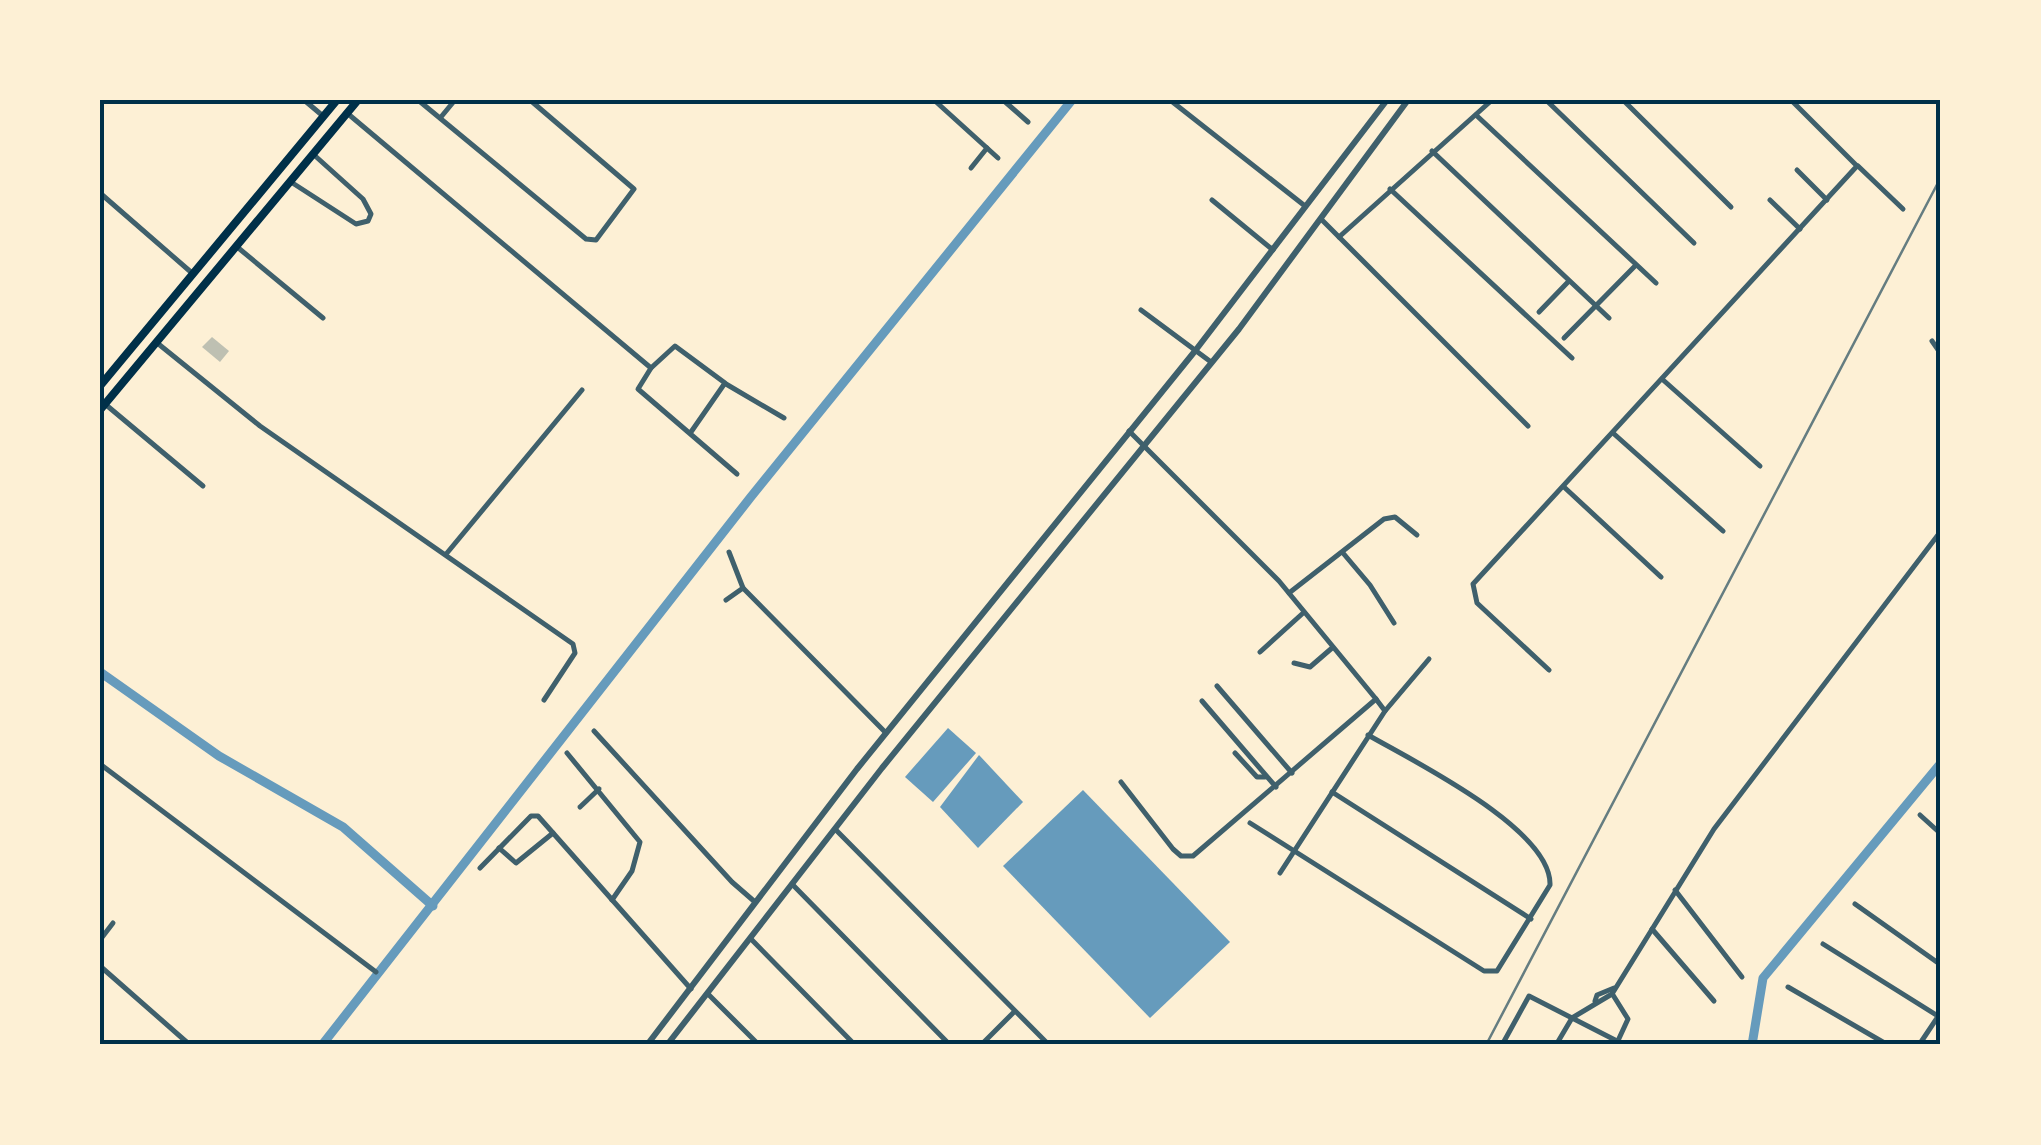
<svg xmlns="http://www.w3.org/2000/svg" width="2041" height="1145" font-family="'Roboto Condensed',sans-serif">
  <rect width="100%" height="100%" fill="#fdf0d5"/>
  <g fill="#669bbc">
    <path d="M948 728 976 753 933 802 905 777Z"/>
    <path d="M979 755 1023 802 978 848 940 807Z"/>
    <path d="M1083 790 1230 942 1150 1018 1003 866Z"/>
  </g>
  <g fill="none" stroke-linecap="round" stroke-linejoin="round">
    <g stroke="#669bbc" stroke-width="9">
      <path d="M100 672 219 756 343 827 433 906"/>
      <path d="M322 1045 750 498 1072 100"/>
      <path d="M1752 1045 1763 978 1941 763"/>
    </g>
  </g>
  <path fill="#bec0b2" d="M212 337 229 351 220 362 202 347Z"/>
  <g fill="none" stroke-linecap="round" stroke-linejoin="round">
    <g stroke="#3f606c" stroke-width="5">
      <path d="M304 100 323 116"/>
      <path d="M418 100 586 239 596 240 634 189 530 100"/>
      <path d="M934 100 998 158"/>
      <path d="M1003 100 1028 122"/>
      <path d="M1170 100 1305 206"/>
      <path d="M1546 100 1694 243"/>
      <path d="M1623 100 1731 207"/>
      <path d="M347 113 651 368"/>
      <path d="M1476 115 1656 283"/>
      <path d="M441 117 455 100"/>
      <path d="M1432 151 1609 318"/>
      <path d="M1858 166 1903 209"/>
      <path d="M971 168 987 148"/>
      <path d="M1797 170 1827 200"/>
      <path d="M291 182 356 224 368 221 371 214 363 199 313 154"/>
      <path d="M1390 189 1572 358"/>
      <path d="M100 193 192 273"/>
      <path d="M1212 200 1273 250"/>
      <path d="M1770 200 1800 229"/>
      <path d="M1321 219 1528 426"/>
      <path d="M1339 237 1492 100"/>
      <path d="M236 246 323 318"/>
      <path d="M1141 310 1211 362"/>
      <path d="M1539 312 1568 282"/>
      <path d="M1564 338 1635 266"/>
      <path d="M1932 341 1941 354"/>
      <path d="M156 342 260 426 573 644 575 653 544 700"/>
      <path d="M1662 379 1760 466"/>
      <path d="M726 384 784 418"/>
      <path d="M105 404 203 486"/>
      <path d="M691 432 725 383 675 346 651 368 638 389 737 474"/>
      <path d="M1613 433 1723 531"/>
      <path d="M1564 487 1661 577"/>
      <path d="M729 552 743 588 886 733"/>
      <path d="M447 553 582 390"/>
      <path d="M1343 553 1370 585 1394 623"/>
      <path d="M1289 593 1384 519 1395 517 1417 535"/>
      <path d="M726 600 743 588"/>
      <path d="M1260 652 1302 614"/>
      <path d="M1294 663 1310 667 1332 648"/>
      <path d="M1549 670 1477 603 1473 584 1857 166 1791 100"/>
      <path d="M1217 686 1292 773"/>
      <path d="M1202 701 1276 787"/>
      <path d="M1385 711 1429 659"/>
      <path d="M594 731 732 882 755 902"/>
      <path d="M567 753 640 842 632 871 612 900"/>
      <path d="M1235 753 1257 777H1265"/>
      <path d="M100 764 376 972"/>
      <path d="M1121 782 1173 849 1181 856H1193L1376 699 1279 581 1129 431"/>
      <path d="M1332 792 1531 919"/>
      <path d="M580 807 599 789"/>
      <path d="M1920 815 1941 834"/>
      <path d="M1250 823 1484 971H1497L1550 885C1552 829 1413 761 1368 735"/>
      <path d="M835 829 1049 1045"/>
      <path d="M499 848 516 863 553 833"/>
      <path d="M480 868 531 816H538L691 989"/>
      <path d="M1280 873 1385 711 1376 699"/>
      <path d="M792 884 950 1045"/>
      <path d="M1675 890 1742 977"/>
      <path d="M1941 902V903"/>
      <path d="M1855 904 1941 965"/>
      <path d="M1652 929 1714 1001"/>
      <path d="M751 939 855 1045"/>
      <path d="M100 940 113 923"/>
      <path d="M1823 944 1938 1016"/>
      <path d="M100 966 190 1045"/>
      <path d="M1788 987 1888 1045"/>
      <path d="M708 994 759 1045"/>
      <path d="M1613 995 1628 1019 1616 1045"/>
      <path d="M1595 1001 1597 995 1614 988"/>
      <path d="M981 1045 1014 1012"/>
      <path d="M1502 1045 1529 996 1617 1041"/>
      <path d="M1556 1045 1572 1018 1612 994 1714 829 1941 531"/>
      <path d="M1919 1045 1941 1012"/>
    </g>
    <g stroke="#3f606c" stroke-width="6">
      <path d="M647 1045 857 769 1195 351 1387 100"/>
      <path d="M667 1045 882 768 1239 329 1408 100"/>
    </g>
    <g stroke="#003049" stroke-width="8">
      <path d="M100 386 337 100"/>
      <path d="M100 410 358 100"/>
    </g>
    <path stroke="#657d81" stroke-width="2.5" d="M1486 1045 1941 177"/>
  </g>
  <rect width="2041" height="1145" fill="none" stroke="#fdf0d5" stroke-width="205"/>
  <rect x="102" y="102" width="1836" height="940" fill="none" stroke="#003049" stroke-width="4"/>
</svg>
